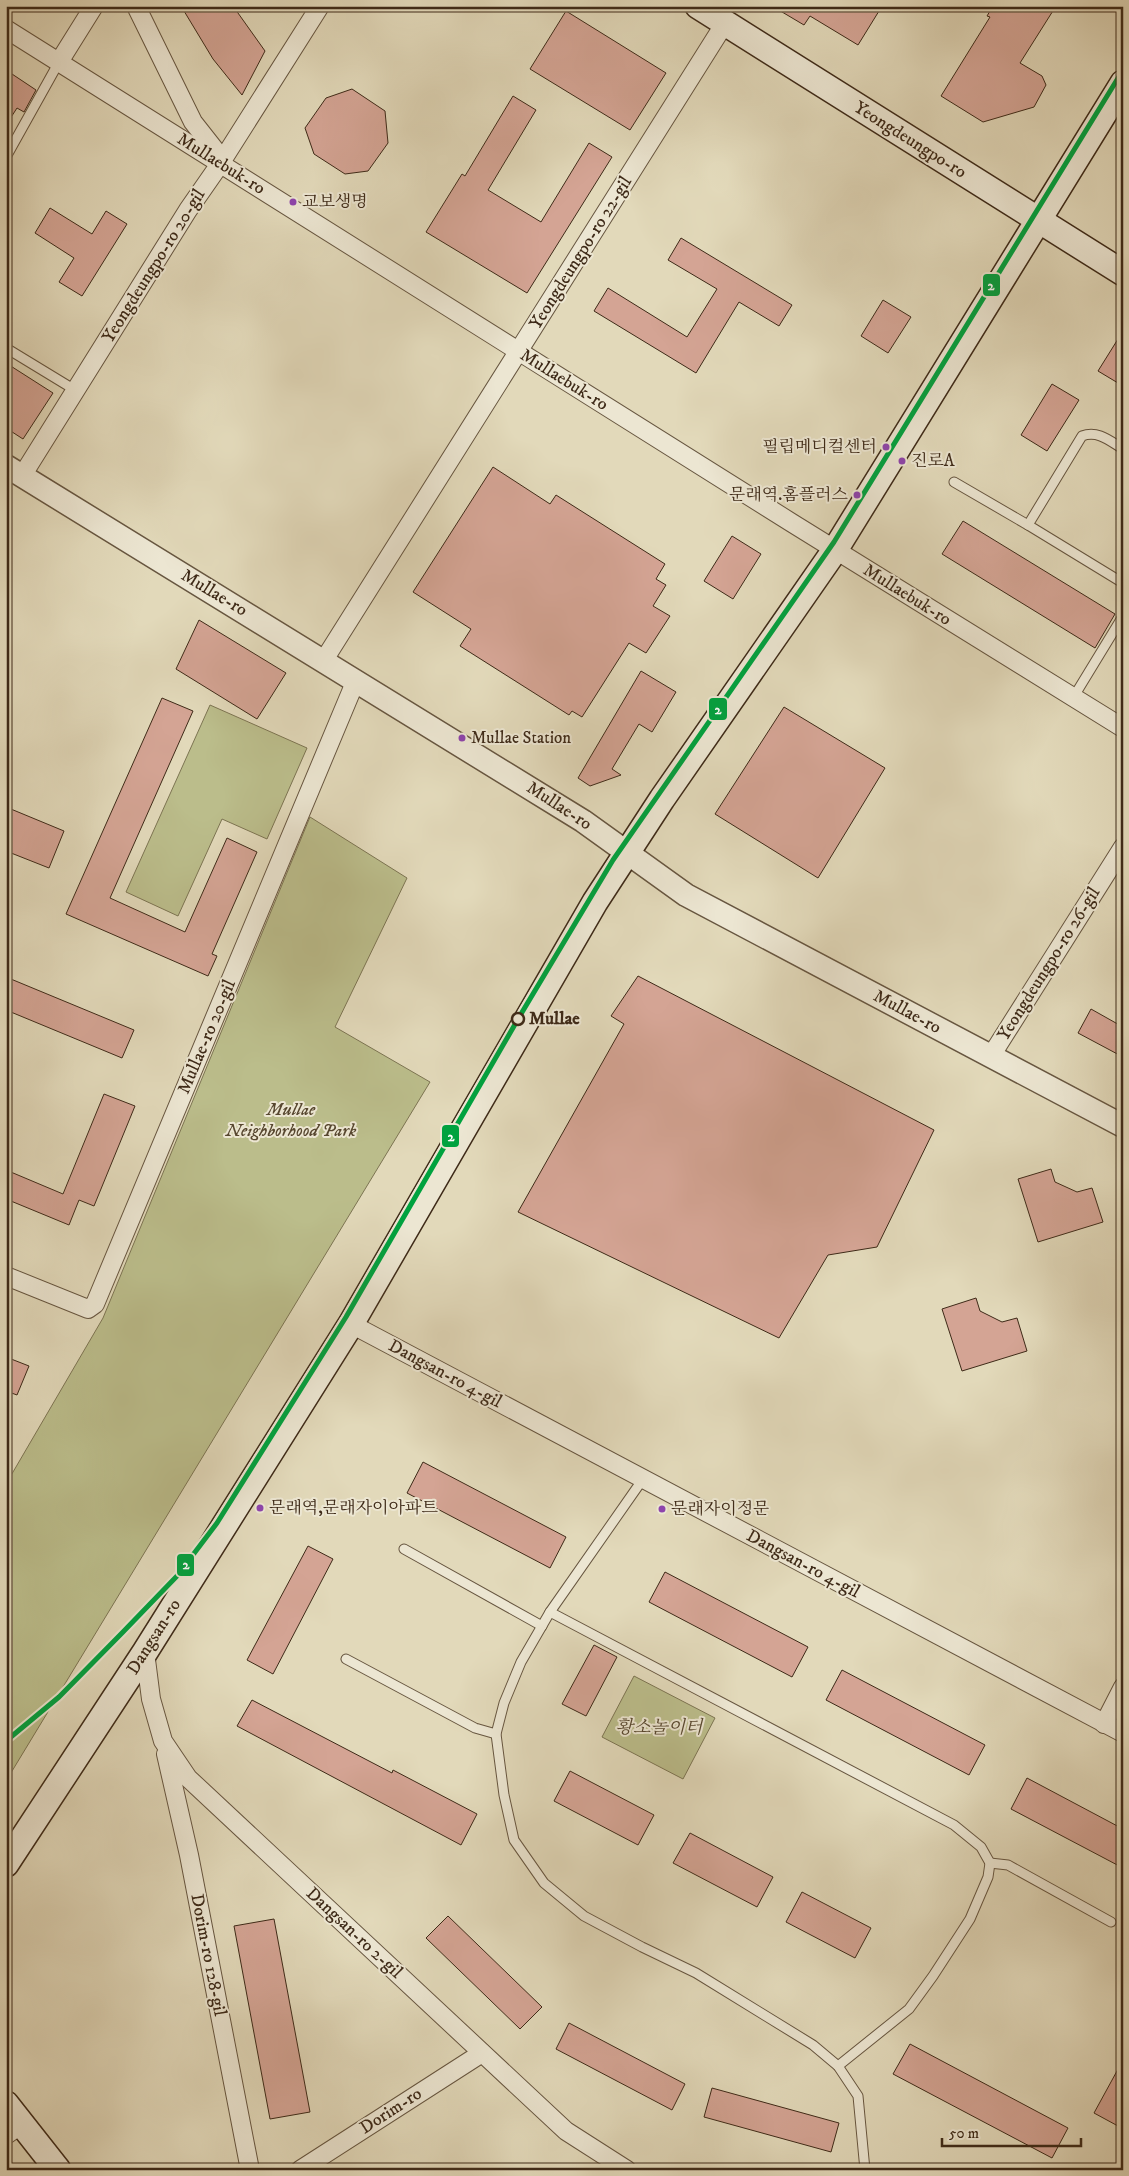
<svg xmlns="http://www.w3.org/2000/svg" width="1129" height="2176" font-family="'IM FELL DW Pica','Noto Serif KR',serif">
  <rect width="100%" height="100%" fill="#e2d9ba"/>
  <filter id="stains"><feTurbulence type="fractalNoise" baseFrequency=".004" numOctaves="4"/><feColorMatrix values="0 0 0 0 .2 0 0 0 0 .09 0 0 0 0 .02 0 0 0 .5 -.17"/></filter>
  <radialGradient id="worn" r=".72"><stop offset=".6" stop-color="#630" stop-opacity="0"/><stop offset="1" stop-color="#630" stop-opacity=".3"/></radialGradient>
  <g fill="#bbbd8b" stroke="#7c7452">
    <path d="M210 705 307 748 267 839 222 819 178 916 126 892Z"/>
    <path d="M310 817 407 878 335 1027 430 1082 6 1781V1484L103 1318Z"/>
    <path d="M634 1676 715 1718 683 1779 602 1737Z"/>
  </g>
  <g fill="#d4a494" stroke="#3e2a18">
    <path d="M181 6H233L265 51 242 95 213 59Z"/>
    <path d="M772 6H871L879 11 858 45 810 16 804 25Z"/>
    <path d="M993 6H1056L1020 63 1042 76 1046 85 1034 107 983 122 941 96 990 17 987 16Z"/>
    <path d="M566 11 666 73 630 130 530 69Z"/>
    <path d="M6 70 36 90 24 112 17 108 6 125Z"/>
    <path d="M352 89 385 111 388 143 368 171 345 174 314 154 305 128 326 98Z"/>
    <path d="M513 96 536 110 488 190 541 222 589 143 612 157 527 293 426 232 462 174 465 176Z"/>
    <path d="M50 208 92 234 106 211 127 224 82 296 59 282 74 258 35 233Z"/>
    <path d="M681 238 792 305 779 326 739 302 696 373 594 311 608 288 687 337 717 289 668 260Z"/>
    <path d="M883 300 911 317 888 353 861 336Z"/>
    <path d="M1123 331V386L1098 371Z"/>
    <path d="M6 363 53 393 23 439 6 428Z"/>
    <path d="M1052 384 1079 400 1047 451 1021 435Z"/>
    <path d="M493 467 550 504 556 495 665 564 656 579 666 585 653 606 670 616 646 653 629 643 582 717 572 711 569 715 460 646 471 629 413 592Z"/>
    <path d="M963 521 1115 614 1095 648 942 554Z"/>
    <path d="M732 536 761 554 733 599 704 581Z"/>
    <path d="M199 620 286 673 257 719 176 669Z"/>
    <path d="M641 671 676 692 652 732 639 724 612 769 621 775 590 786 578 778Z"/>
    <path d="M162 698 193 711 110 898 185 932 227 838 257 852 212 954 217 956 208 976 66 914Z"/>
    <path d="M784 707 885 768 818 878 715 814Z"/>
    <path d="M6 807 64 831 49 868 6 851Z"/>
    <path d="M638 976 934 1130 877 1247 828 1255 779 1338 518 1212 624 1024 611 1016Z"/>
    <path d="M6 977 134 1030 122 1058 6 1010Z"/>
    <path d="M1091 1009 1123 1027V1057L1078 1033Z"/>
    <path d="M104 1094 135 1106 94 1206 79 1200 69 1225 6 1199V1170L63 1194Z"/>
    <path d="M1051 1169 1055 1182 1077 1192 1092 1188 1103 1222 1038 1242 1018 1179Z"/>
    <path d="M976 1298 980 1311 1002 1322 1017 1318 1027 1351 962 1371 942 1309Z"/>
    <path d="M6 1357 29 1366 17 1395 6 1391Z"/>
    <path d="M423 1462 566 1537 550 1568 407 1493Z"/>
    <path d="M308 1546 333 1559 273 1674 247 1660Z"/>
    <path d="M665 1572 808 1647 792 1677 649 1602Z"/>
    <path d="M594 1645 617 1657 586 1716 562 1704Z"/>
    <path d="M842 1670 985 1745 969 1775 826 1700Z"/>
    <path d="M252 1700 392 1773 393 1770 477 1814 461 1845 237 1726Z"/>
    <path d="M570 1771 654 1815 638 1845 554 1801Z"/>
    <path d="M1027 1778 1123 1829V1868L1011 1809Z"/>
    <path d="M690 1833 773 1877 757 1907 673 1863Z"/>
    <path d="M802 1892 871 1928 855 1958 786 1922Z"/>
    <path d="M448 1916 542 2007 520 2029 426 1938Z"/>
    <path d="M274 1919 310 2112 270 2119 234 1926Z"/>
    <path d="M569 2023 685 2084 672 2110 556 2049Z"/>
    <path d="M910 2044 1068 2128 1052 2158 893 2074Z"/>
    <path d="M1123 2060V2118L1118 2126 1094 2113Z"/>
    <path d="M712 2088 839 2123 831 2152 704 2117Z"/>
  </g>
  <g fill="none" stroke-linecap="round" stroke-linejoin="round">
    <g stroke="#675640" stroke-width="11">
      <g id="service">
        <path d="M6 157 59 62"/>
        <path d="M6 348 75 390"/>
        <path d="M1123 449C1110 441 1098 430 1082 436L1028 525 1123 583"/>
        <path d="M954 482 1028 525"/>
        <path d="M1073 698 1123 616"/>
        <path d="M643 1479 550 1612 521 1662 504 1703 496 1734 504 1795 514 1840 544 1883 584 1916 642 1947 696 1973 813 2045 838 2066 858 2096 865 2170"/>
        <path d="M404 1549 542 1626"/>
        <path d="M550 1612 954 1825 981 1847 990 1863 988 1877 970 1919 933 1976 909 2009 838 2066"/>
        <path d="M346 1659 475 1728 496 1734"/>
        <path d="M990 1863 1008 1865 1111 1922"/>
      </g>
    </g>
    <g stroke="#675640" stroke-width="20">
      <g id="minor">
        <path d="M136 6 193 122 219 155 220 163"/>
        <path d="M6 29 792 523 1123 728"/>
        <path d="M59 62 94 6"/>
        <path d="M22 476 188 210 220 164 320 6"/>
        <path d="M324 660 725 23"/>
        <path d="M991 1056 1123 847"/>
        <path d="M6 1276 88 1309 95 1304 356 680"/>
        <path d="M351 1324 1123 1733"/>
        <path d="M145 1652 151 1699 163 1741 188 1778 566 2131 627 2170"/>
        <path d="M1104 1724 1123 1687"/>
        <path d="M166 1754 189 1855 250 2170"/>
        <path d="M6 2135 22 2124"/>
        <path d="M300 2170 482 2053"/>
      </g>
    </g>
    <g stroke="#675640" stroke-width="25">
      <path id="tertiary" d="M6 466 583 821 686 895 1123 1126"/>
    </g>
    <g stroke="#3e2a18" stroke-width="28">
      <g id="secondary">
        <path d="M698 6 1123 273"/>
        <path d="M6 1864 145 1652 351 1324 595 902 662 799 835 550 1123 83"/>
        <path d="M6 2104 58 2170"/>
      </g>
    </g>
    <use href="#service" stroke="#ece6d2" stroke-width="9"/>
    <use href="#minor" stroke="#ece6d2" stroke-width="18"/>
    <use href="#tertiary" stroke="#ece6d2" stroke-width="22"/>
    <use href="#secondary" stroke="#ece6d2" stroke-width="25"/>
    <g stroke="#ece6d2" stroke-width="9">
      <path id="metro-1" d="M6 1741 59 1697 122 1633 177 1576 217 1523 346 1317 521 1014 613 860 834 542 1123 70"/>
    </g>
    <use href="#metro-1" stroke="#00a23f" stroke-width="5"/>
  </g>
  <g fill="#8e44ad" stroke="#ece6d2" stroke-width="2">
    <circle cx="293" cy="202" r="4.5"/>
    <circle cx="886" cy="447" r="4.5"/>
    <circle cx="902" cy="461" r="4.5"/>
    <circle cx="857" cy="495" r="4.5"/>
    <circle cx="462" cy="738" r="4.5"/>
    <circle cx="260" cy="1508" r="4.5"/>
    <circle cx="662" cy="1509" r="4.5"/>
  </g>
  <circle fill="#ece6d2" stroke="#3e2a18" stroke-width="2.5" cx="518" cy="1019" r="6"/>
  <g text-anchor="middle" dominant-baseline="central" stroke-width="4" stroke-linejoin="round" paint-order="stroke">
    <g font-size="17" fill="#3e2a18" stroke="#ece6d2" text-anchor="start">
      <text x="302" y="202">교보생명</text>
      <text x="877" y="447" text-anchor="end">필립메디컬센터</text>
      <text x="911" y="461">진로A</text>
      <text x="848" y="495" text-anchor="end">문래역.홈플러스</text>
      <text x="471" y="738">Mullae Station</text>
      <text x="269" y="1508">문래역,문래자이아파트</text>
      <text x="671" y="1509">문래자이정문</text>
    </g>
    <g font-size="18" fill="#3e2a18" stroke="#ece6d2">
      <text transform="translate(910 140) rotate(32)">Yeongdeungpo-ro</text>
      <text transform="translate(221 164) rotate(32)">Mullaebuk-ro</text>
      <text transform="translate(581 253) rotate(-58)">Yeongdeungpo-ro 22-gil</text>
      <text transform="translate(154 266) rotate(-58)">Yeongdeungpo-ro 20-gil</text>
      <text transform="translate(564 380) rotate(32)">Mullaebuk-ro</text>
      <text transform="translate(214 593) rotate(31)">Mullae-ro</text>
      <text transform="translate(907 595) rotate(32)">Mullaebuk-ro</text>
      <text transform="translate(559 806) rotate(33)">Mullae-ro</text>
      <text transform="translate(1049 964) rotate(-58)">Yeongdeungpo-ro 26-gil</text>
      <text transform="translate(907 1012) rotate(28)">Mullae-ro</text>
      <text transform="translate(207 1037) rotate(-67)">Mullae-ro 20-gil</text>
      <text transform="translate(445 1374) rotate(28)">Dangsan-ro 4-gil</text>
      <text transform="translate(803 1564) rotate(28)">Dangsan-ro 4-gil</text>
      <text transform="translate(154 1637) rotate(-58)">Dangsan-ro</text>
      <text transform="translate(354 1933) rotate(43)">Dangsan-ro 2-gil</text>
      <text transform="translate(208 1955) rotate(79)">Dorim-ro 128-gil</text>
      <text transform="translate(391 2111) rotate(-33)">Dorim-ro</text>
    </g>
    <g font-size="18" font-weight="bold" fill="#3e2a18" stroke="#ece6d2" text-anchor="start">
      <text x="529" y="1019">Mullae</text>
    </g>
    <g font-size="18" font-style="italic" fill="#57472f" stroke="#ece6d2">
      <text x="291" y="1110">Mullae<tspan x="291" dy="21">Neighborhood Park</tspan></text>
      <text x="659" y="1728">황소놀이터</text>
    </g>
  </g>
  <g stroke="#ece6d2" stroke-width="2">
    <rect x="982" y="273" width="19" height="24" rx="5" fill="#00a23f"/>
    <rect x="708" y="697" width="20" height="24" rx="5" fill="#00a23f"/>
    <rect x="441" y="1124" width="19" height="24" rx="5" fill="#00a23f"/>
    <rect x="176" y="1553" width="19" height="24" rx="5" fill="#00a23f"/>
  </g>
  <g font-size="14" text-anchor="middle" font-weight="bold" fill="#fff">
    <text x="991" y="290">2</text>
    <text x="718" y="714">2</text>
    <text x="451" y="1141">2</text>
    <text x="186" y="1569">2</text>
  </g>
  <rect width="1129" height="2176" fill="none" stroke="#e2d9ba" stroke-width="25"/>
  <rect x="8" y="8" width="1114" height="2161" fill="none" stroke="#3e2a18" stroke-width="2.5"/>
  <rect x="12" y="12" width="1104" height="2151" fill="none" stroke="#3e2a18"/>
  <path d="M942 2138v8h139v-8" fill="none" stroke="#3e2a18" stroke-width="2.5"/>
  <text x="949" y="2138" font-size="15" fill="#3e2a18" stroke="#ece6d2" stroke-width="4" paint-order="stroke">50 m</text>
  <rect width="100%" height="100%" filter="url(#stains)"/>
  <rect width="100%" height="100%" fill="url(#worn)"/>
</svg>
